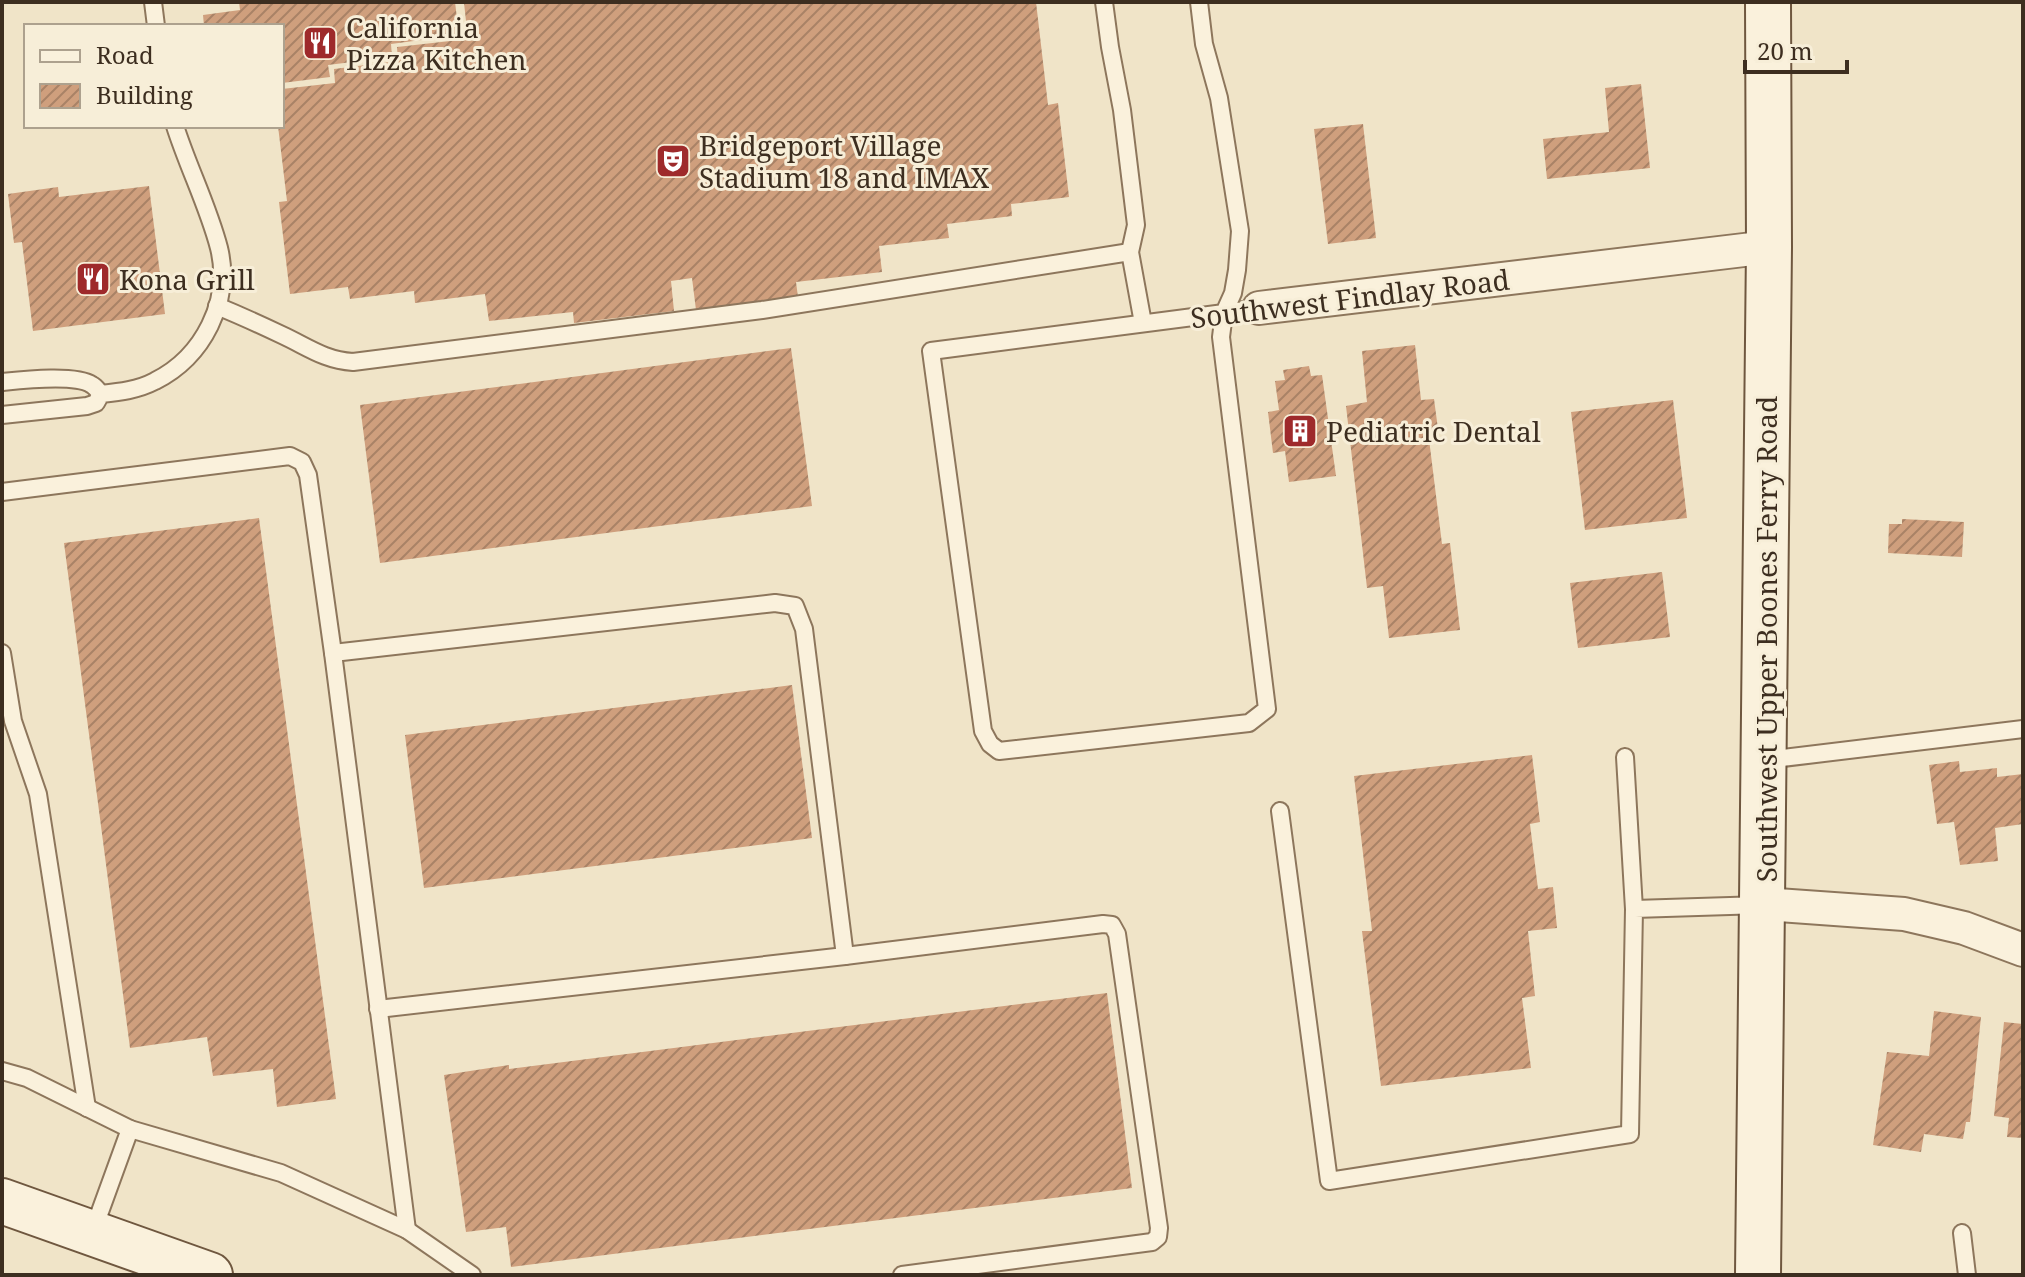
<svg xmlns="http://www.w3.org/2000/svg" width="2025" height="1277" font-family="'Noto Serif',serif">
  <defs>
    <pattern id="building-hatch" width="6" height="6" patternUnits="userSpaceOnUse" patternTransform="scale(2)"><rect width="6" height="6" fill="#cf9f7d"/><path d="M-1 1l2-2M0 6l6-6M5 7l2-2" fill="none" stroke="#a98266"/></pattern>
  </defs>
  <rect width="100%" height="100%" fill="#f0e4c8"/>
  <g fill="url(#building-hatch)">
    <path d="M239 2H455L459 35 391 44 392 57 328 65 330 77 282 83V26H204L203 15 240 10Z"/>
    <path d="M476 2H1036L1048 105 1058 103 1069 197 1011 204 1012 216 947 224 949 238 879 246 882 272 796 282 798 297 696 310 692 278 671 281 674 311 574 323 573 312 489 321 485 294 415 303 414 291 350 299 348 287 290 294 279 202 287 201 278 126H282V89L335 83 334 69 398 61 397 47 468 39 464 3Z"/>
    <path d="M1641 84 1650 168 1547 179 1543 139 1609 132 1605 88Z"/>
    <path d="M1363 124 1376 238 1328 244 1314 129Z"/>
    <path d="M149 186 165 314 33 331 22 242 14 243 8 194 58 187 59 197Z"/>
    <path d="M1415 345 1421 400 1434 399 1438 429 1428 431 1442 544 1450 543 1460 630 1389 638 1383 586 1367 588 1346 406 1367 402 1362 351Z"/>
    <path d="M791 348 812 506 380 563 360 405Z"/>
    <path d="M1309 366 1311 376 1322 375 1336 476 1289 482 1285 451 1273 453 1268 412 1279 410 1275 381 1285 380 1283 370Z"/>
    <path d="M1673 400 1687 518 1585 530 1571 412Z"/>
    <path d="M259 518 336 1099 277 1107 273 1069 213 1076 207 1037 130 1048 64 543Z"/>
    <path d="M1902 519 1964 522 1962 557 1888 553 1889 524H1902Z"/>
    <path d="M1662 572 1670 637 1578 648 1570 583Z"/>
    <path d="M792 685 812 838 424 888 405 735Z"/>
    <path d="M1532 755 1540 822 1530 824 1538 889 1553 887 1557 928 1528 931 1535 996 1522 998 1531 1068 1381 1086 1362 931H1372L1354 776Z"/>
    <path d="M1959 761 1960 772 1997 768V777L2023 774V824L1995 828 1998 861 1960 865 1954 822 1937 824 1929 765Z"/>
    <path d="M1107 993 1132 1188 511 1267 506 1227 466 1232 444 1075 509 1065V1069Z"/>
    <path d="M1934 1011 1981 1017 1970 1122H1966L1963 1139 1924 1134 1921 1152 1873 1145 1887 1052 1929 1056Z"/>
    <path d="M2004 1022 2023 1024V1138L2007 1137 2009 1118 1994 1116Z"/>
  </g>
  <g fill="none" stroke-linecap="round" stroke-linejoin="round">
    <g stroke="#8d765c" stroke-width="20">
      <g id="service">
        <path d="M153 2 156 26"/>
        <path d="M1104 2 1110 47 1122 110 1136 225 1130 252 1143 323"/>
        <path d="M1199 2 1204 44 1219 98 1240 231 1237 270 1233 293 1224 313 1221 337 1267 709 1249 723 999 751 990 744 983 731 931 351 1224 313 1259 308"/>
        <path d="M217 306C239 315 261 325 282 335 308 347 324 360 353 362L762 310 1130 252"/>
        <path d="M2 382C22 380 76 374 92 385 96 387 98 391 101 394"/>
        <path d="M2 415 87 406 96 403 101 394C120 392 138 390 155 381 203 357 232 301 219 248 208 206 188 167 175 126"/>
        <path d="M2 492 290 456 302 462 308 475 333 653 407 1230"/>
        <path d="M2 653 13 721 38 794 87 1108"/>
        <path d="M333 653 775 603 795 606 804 629 845 956"/>
        <path d="M1625 757 1634 909"/>
        <path d="M1766 760 2023 729"/>
        <path d="M1280 811 1329 1181 1630 1134 1634 909 1762 905"/>
        <path d="M378 1009 845 956 1103 924 1112 925 1117 934 1159 1228 1158 1237 1152 1242 902 1275"/>
        <path d="M2 1071 27 1078 130 1129 93 1231"/>
        <path d="M130 1129 281 1173 407 1230 472 1275"/>
        <path d="M1962 1233 1967 1275"/>
      </g>
    </g>
    <g stroke="#8d765c" stroke-width="36">
      <g id="minor">
        <path d="M1259 308 1769 247"/>
        <path d="M1763 904 1904 914 1964 928 2023 950"/>
      </g>
    </g>
    <g stroke="#6f573f" stroke-width="48">
      <g id="secondary">
        <path d="M2 1201 210 1275"/>
        <path d="M1758 1275 1769 247 1768 2"/>
      </g>
    </g>
    <use href="#service" stroke="#faf1dc" stroke-width="16"/>
    <use href="#minor" stroke="#faf1dc" stroke-width="32"/>
    <use href="#secondary" stroke="#faf1dc" stroke-width="44"/>
  </g>
  <defs>
    <g id="restaurant-square" transform="scale(1.8)"><rect x="-9" y="-9" width="18" height="18" rx="4" fill="#9e2a2b" stroke="#f7eed8"/><path d="M-5-6h1v4h1v-4h1v4h1v-4h1v5L-1.5 .5V6h-2V.5L-5-1ZM5-6V6H3V1.5H1.5Q1.5-4 5-6Z" fill="#fff"/></g>
    <g id="theatre-square" transform="scale(1.8)"><rect x="-9" y="-9" width="18" height="18" rx="4" fill="#9e2a2b" stroke="#f7eed8"/><path d="M-5-5.5Q0-4 5-5.5V0Q5 5 0 6Q-5 5-5 0ZM-3.3-2.5H-1v1.5H-3.3ZM1-2.5H3.3v1.5H1ZM-2.8 1Q0 5.5 2.8 1Z" fill="#fff"/></g>
    <g id="building-square" transform="scale(1.8)"><rect x="-9" y="-9" width="18" height="18" rx="4" fill="#9e2a2b" stroke="#f7eed8"/><path d="M-4-6H4V6H1V3H-1V6H-4ZM-2.5-4.3h1.7v1.8h-1.7ZM.8-4.3h1.7v1.8H.8ZM-2.5-1h1.7V.8h-1.7ZM.8-1h1.7V.8H.8Z" fill="#fff"/></g>
  </defs>
  <g fill-rule="evenodd">
    <use href="#restaurant-square" x="320" y="43"/>
    <use href="#theatre-square" x="673" y="161"/>
    <use href="#restaurant-square" x="93" y="279"/>
    <use href="#building-square" x="1300" y="431"/>
  </g>
  <g text-anchor="middle" dominant-baseline="central" stroke-width="6" stroke-linejoin="round" paint-order="stroke">
    <g font-size="28" fill="#3d2e20" stroke="#f7eed8" text-anchor="start">
      <text x="346" y="27">California<tspan x="346" dy="32">Pizza Kitchen</tspan></text>
      <text x="699" y="145">Bridgeport Village<tspan x="699" dy="32">Stadium 18 and IMAX</tspan></text>
      <text x="119" y="279">Kona Grill</text>
      <text x="1326" y="431">Pediatric Dental</text>
    </g>
    <g font-size="28" fill="#3d2e20" stroke="#f7eed8">
      <text transform="translate(1350 298) rotate(-7)">Southwest Findlay Road</text>
      <text transform="translate(1766 639) rotate(-90)">Southwest Upper Boones Ferry Road</text>
    </g>
  </g>
  <rect width="2025" height="1277" fill="none" stroke="#3d2e20" stroke-width="8"/>
  <rect x="24" y="24" width="260" height="104" fill="#f7eed8" stroke="#ada18e" stroke-width="2"/>
  <rect x="40" y="50" width="40" height="12" fill="#faf1dc" stroke="#ada18e" stroke-width="2"/>
  <text x="96" y="64" font-size="24" fill="#3d2e20">Road</text>
  <rect x="40" y="84" width="40" height="24" fill="url(#building-hatch)" stroke="#ada18e" stroke-width="2"/>
  <text x="96" y="104" font-size="24" fill="#3d2e20">Building</text>
  <path d="M1745 60v12h102v-12" fill="none" stroke="#3d2e20" stroke-width="4"/>
  <text x="1757" y="60" font-size="24" fill="#3d2e20" stroke="#f7eed8" stroke-width="6" paint-order="stroke">20 m</text>
</svg>
